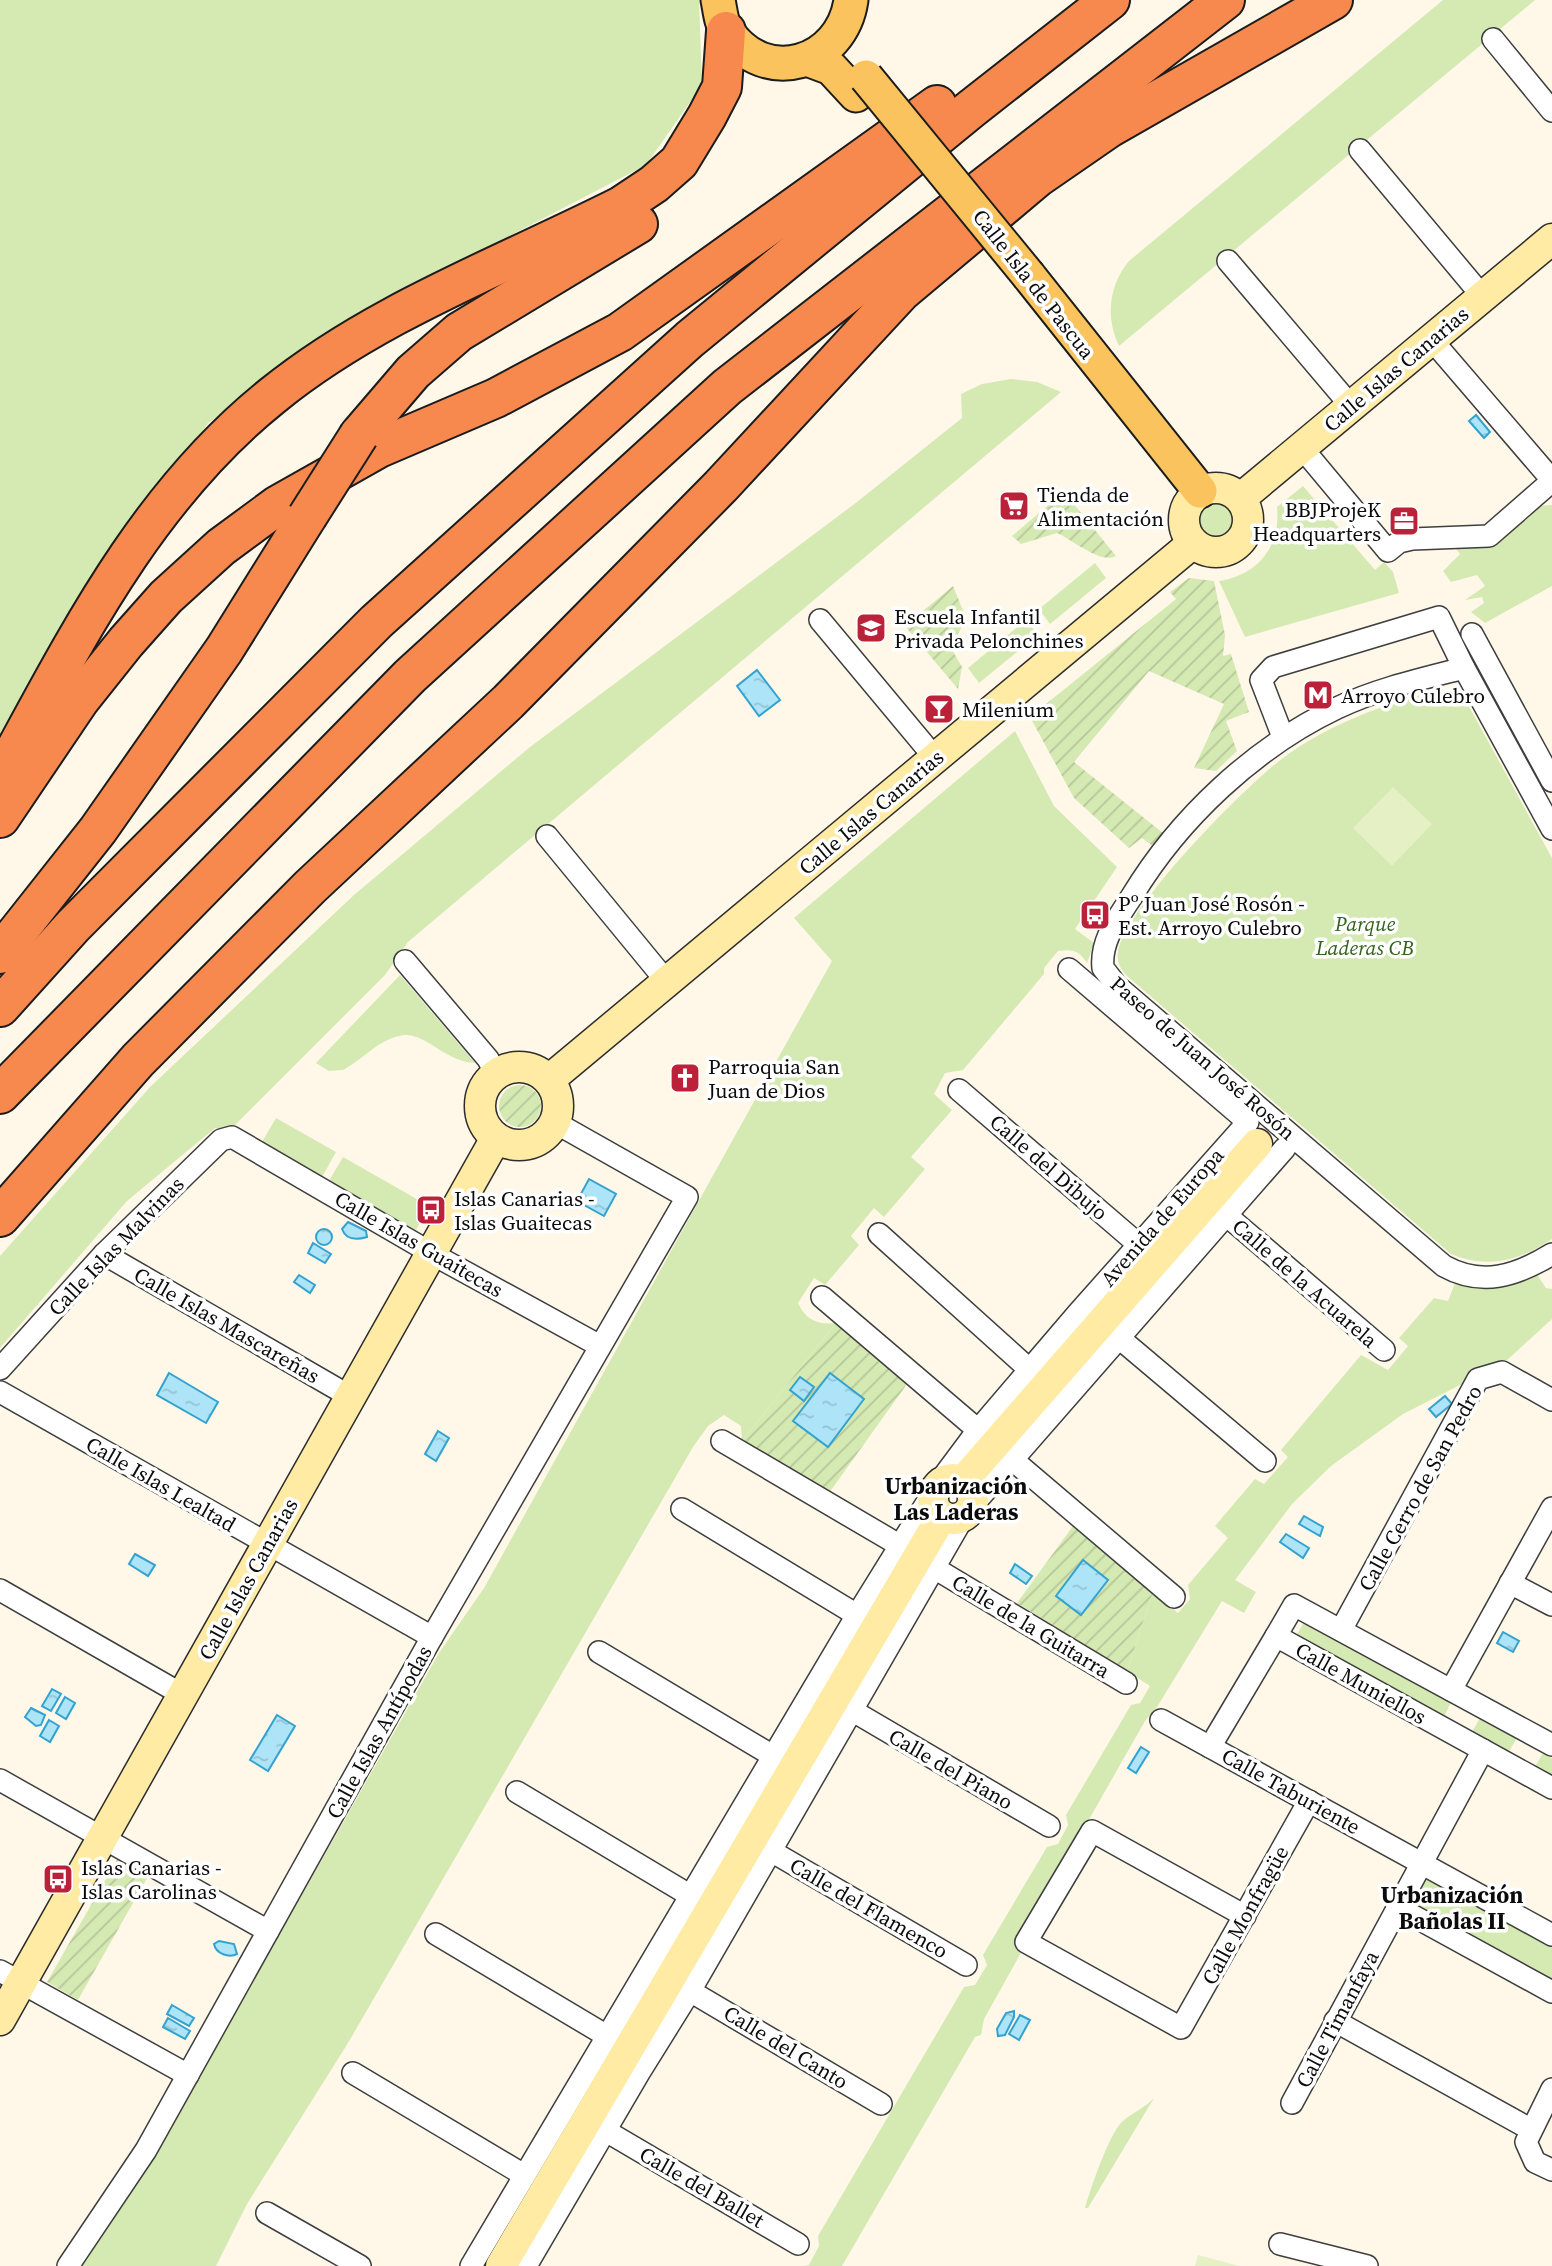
<svg xmlns="http://www.w3.org/2000/svg" width="1552" height="2266" font-family="'Source Serif 4',serif">
  <defs>
    <pattern id="garden-furrows" width="10" height="10" patternUnits="userSpaceOnUse" patternTransform="scale(1.75)"><rect width="10" height="10" fill="#d5e9b3"/><path d="M-1 1l2-2M0 10L10 0M9 11l2-2" fill="none" stroke="#b6c699"/></pattern>
    <pattern id="water-ripples" width="26" height="14" patternUnits="userSpaceOnUse" patternTransform="scale(1.75)"><rect width="26" height="14" fill="#ade4f7"/><path d="M2 4q2-2 4 0t4 0M15 11q2-2 4 0t4 0" fill="none" stroke="#94c2d2"/></pattern>
  </defs>
  <rect width="100%" height="100%" fill="#fff8e9"/>
  <g fill="#d5e9b3">
    <path d="M0 0H699L702 85 646 165 415 285 208 423 0 748Z"/>
    <path d="M1443 0H1535L1119 346C1105 317 1109 285 1129 261Z"/>
    <path d="M1011 379 1037 382 1061 392 408 942 385 975 232 1128H215L127 1201 0 1348V1256L150 1087 354 895 530 747 857 502 962 418 961 394 982 384Z"/>
    <path d="M1303 486 1375 570 1384 562 1393 572 1399 593 1245 637 1219 581C1258 575 1281 546 1277 507Z"/>
    <circle cx="1217" cy="519" r="22"/>
    <path d="M1552 505V586L1485 623 1471 612 1484 603 1482 597 1465 600 1485 586 1477 575 1451 582 1443 571 1460 554 1453 545 1534 506Z"/>
    <path d="M1095 563 1106 578 1050 624 1039 609Z"/>
    <path d="M1026 620 1038 635 979 683 968 668Z"/>
    <path d="M1440 690H1454L1466 701 1552 858V1239C1520 1261 1487 1269 1451 1254L1127 976C1121 969 1116 962 1118 952 1125 908 1245 786 1283 758 1329 724 1386 703 1440 690Z"/>
    <path d="M1015 731 1054 806 1117 867 1075 929 1094 943 1087 963C1079 950 1072 949 1058 951L1044 968V974L963 1070 945 1073 934 1094 952 1110 911 1157 925 1169 884 1217 874 1208 851 1236 859 1245 825 1285 814 1278 798 1303C806 1320 817 1325 836 1323L742 1441 741 1426 724 1415 708 1426 693 1447 348 2043 247 2204 216 2266H82L151 2162 439 1653 484 1588 832 961 794 918Z"/>
    <path d="M400 975 475 1063C444 1062 423 1029 399 1036 377 1041 362 1060 343 1070L329 1071 316 1063Z"/>
    <path d="M276 1118 336 1152 322 1177 262 1142Z"/>
    <path d="M343 1157 429 1206 416 1230 329 1181Z"/>
    <path d="M1536 1273 1546 1288 1552 1289V1319L1505 1362 1477 1370 1466 1382 1403 1414 1331 1466 1292 1504 1235 1580 1256 1592 1244 1613 1222 1601 1157 1707 1145 1721 1017 1946 1022 1951 984 2019 981 2035 975 2037 842 2266H804L809 2265 819 2246 818 2236 964 1987 975 1985 987 1965 983 1955 1047 1847 1058 1844 1068 1825 1066 1815 1131 1705 1140 1703 1150 1686 1127 1671 1153 1592 1178 1613 1190 1599 1188 1585 1228 1538 1215 1526 1255 1479 1264 1484 1288 1457 1281 1450 1361 1355 1388 1370 1408 1346 1399 1338 1434 1298 1448 1301 1455 1283C1482 1294 1510 1281 1536 1273Z"/>
    <path d="M1304 1622 1451 1702 1444 1717 1296 1636Z"/>
    <path d="M1480 1718 1517 1738 1509 1751 1472 1732Z"/>
    <path d="M1543 1753 1552 1758V1776L1535 1767Z"/>
    <path d="M1425 1873 1552 1943V1984L1408 1905Z"/>
    <path d="M1154 2098 1088 2208H1085C1090 2190 1110 2131 1123 2121 1133 2112 1145 2108 1154 2098Z"/>
  </g>
  <g fill="url(#garden-furrows)">
    <path d="M1064 492 1116 556C1101 565 1070 538 1057 533L1021 544 1012 536Z"/>
    <path d="M1189 578 1214 581 1225 635 1223 656 1231 654 1249 712 1226 721 1237 751 1216 771 1194 768 1224 704 1149 671 1074 762 1163 833 1153 846 1142 838 1129 848 1074 798 1030 717 1176 599 1170 592Z"/>
    <path d="M953 586 964 613 963 624 951 648 962 667 958 689 905 626Z"/>
    <circle cx="520" cy="1106" r="21"/>
    <path d="M836 1323 907 1384 829 1493 742 1441Z"/>
    <path d="M1073 1526 1153 1592 1127 1671 1017 1603Z"/>
    <path d="M119 1856 150 1873 78 2000 47 1982Z"/>
  </g>
  <g fill="#e6f0c5">
    <path d="M1393 787 1432 824 1392 866 1353 828Z"/>
    <path d="M1198 2255 1239 2266H1195Z"/>
  </g>
  <g fill="url(#water-ripples)" stroke="#33a2cf" stroke-width="2">
    <path d="M1476 415 1490 432 1484 438 1469 421Z"/>
    <path d="M757 670 780 700 759 716 737 686Z"/>
    <path d="M589 1179 616 1194 604 1216 577 1201Z"/>
    <path d="M348 1222 366 1231 367 1237C357 1240 346 1240 342 1229Z"/>
    <circle cx="324" cy="1237" r="8"/>
    <path d="M313 1243 331 1254 325 1263 308 1253Z"/>
    <path d="M299 1275 315 1285 310 1293 294 1282Z"/>
    <path d="M169 1373 218 1402 206 1423 157 1395Z"/>
    <path d="M830 1373 864 1399 828 1447 793 1421Z"/>
    <path d="M800 1377 814 1387 804 1401 790 1390Z"/>
    <path d="M1445 1396 1452 1404 1436 1417 1429 1409Z"/>
    <path d="M438 1431 449 1438 436 1461 425 1454Z"/>
    <path d="M1304 1516 1323 1527 1320 1536 1299 1524Z"/>
    <path d="M1286 1534 1309 1548 1303 1558 1280 1542Z"/>
    <path d="M135 1554 155 1565 148 1576 129 1564Z"/>
    <path d="M1083 1560 1108 1580 1081 1615 1056 1596Z"/>
    <path d="M1015 1564 1032 1576 1026 1584 1010 1573Z"/>
    <path d="M1503 1632 1519 1641 1513 1652 1497 1643Z"/>
    <path d="M52 1689 61 1694 51 1711 42 1706Z"/>
    <path d="M65 1697 75 1703 66 1719 56 1713Z"/>
    <path d="M31 1708 45 1715 41 1725 36 1726 25 1717Z"/>
    <path d="M277 1715 295 1726 268 1771 250 1760Z"/>
    <path d="M49 1720 59 1726 50 1742 40 1736Z"/>
    <path d="M1141 1747 1149 1752 1136 1773 1128 1768Z"/>
    <path d="M219 1941 234 1944 237 1954C229 1958 216 1954 214 1944Z"/>
    <path d="M172 2005 194 2018 189 2026 167 2014Z"/>
    <path d="M1014 2011V2017L1005 2035 998 2036 997 2029 1006 2013Z"/>
    <path d="M1020 2015 1030 2020 1019 2040 1009 2034Z"/>
    <path d="M168 2018 190 2031 185 2039 163 2027Z"/>
  </g>
  <g fill="none" stroke-linecap="round" stroke-linejoin="round">
    <g stroke="#3e3e3e" stroke-width="24">
      <g id="street">
        <path d="M1493 39 1552 111"/>
        <path d="M1360 150 1483 297"/>
        <path d="M1228 261 1351 406"/>
        <path d="M1431 339 1552 480"/>
        <path d="M1302 448 1388 551 1399 542 1412 539 1489 536 1552 481"/>
        <path d="M820 620 935 758"/>
        <path d="M1472 634 1552 781"/>
        <path d="M1464 668C1421 679 1377 689 1337 708 1255 747 1179 818 1132 896 1118 918 1100 941 1103 968L1117 986 1444 1266C1482 1287 1516 1276 1552 1254"/>
        <path d="M1283 737 1261 680 1273 667 1439 617 1464 668 1552 829"/>
        <path d="M547 836 667 982"/>
        <path d="M405 961 488 1059 496 1074"/>
        <path d="M959 1090 1138 1244"/>
        <path d="M1226 1215 1384 1350"/>
        <path d="M879 1234 1030 1370"/>
        <path d="M104 1254 351 1397"/>
        <path d="M822 1297 978 1430"/>
        <path d="M1118 1337 1265 1461"/>
        <path d="M0 1369 104 1254 221 1140 232 1137 445 1261 600 1346"/>
        <path d="M0 1392 432 1637"/>
        <path d="M722 1441 899 1545"/>
        <path d="M1014 1461 1174 1597"/>
        <path d="M937 1485 978 1430 1078 1313 1248 1122 1069 969"/>
        <path d="M972 1506 1285 1148"/>
        <path d="M682 1509 857 1615"/>
        <path d="M936 1569 1126 1683"/>
        <path d="M1510 1583 1552 1605"/>
        <path d="M0 1590 183 1695"/>
        <path d="M1341 1630 1478 1379 1502 1372 1552 1400"/>
        <path d="M599 1652 773 1756"/>
        <path d="M1451 1690 1552 1508"/>
        <path d="M853 1711 1049 1826"/>
        <path d="M1161 1720 1552 1935"/>
        <path d="M1552 1745 1294 1605 1276 1636 1552 1788"/>
        <path d="M1210 1747 1276 1636"/>
        <path d="M0 1780 268 1931"/>
        <path d="M517 1792 691 1896"/>
        <path d="M771 1851 966 1965"/>
        <path d="M1397 1907 1552 1992"/>
        <path d="M1245 1916 1092 1831 1026 1942 1181 2028 1309 1801"/>
        <path d="M436 1934 607 2036"/>
        <path d="M0 1971 188 2075"/>
        <path d="M690 1991 881 2104"/>
        <path d="M1335 2021 1530 2129"/>
        <path d="M353 2073 524 2175"/>
        <path d="M1552 2089 1526 2142 1535 2162 1552 2170"/>
        <path d="M1292 2103 1483 1750"/>
        <path d="M606 2131 798 2244"/>
        <path d="M267 2213 360 2266"/>
        <path d="M1280 2244 1367 2266"/>
        <path d="M68 2266 146 2150 432 1637 687 1197 556 1123"/>
        <path d="M471 2266 857 1615 934 1491"/>
        <path d="M526 2266 639 2073 690 1991 964 1516"/>
      </g>
    </g>
    <g stroke="#2d2d2d" stroke-width="33">
      <g id="secondary">
        <circle cx="1216" cy="520" r="32"/>
        <path d="M1241 498 1552 239"/>
        <circle cx="519" cy="1106" r="39"/>
        <path d="M549 1080 1193 543"/>
        <circle cx="953" cy="1499" r="20"/>
        <path d="M963 1481 1257 1144"/>
        <path d="M0 2020 496 1138"/>
        <path d="M501 2266 942 1516"/>
      </g>
    </g>
    <g stroke="#1c1c1c" stroke-width="37">
      <g id="primary">
        <path d="M718 0C720 9 721 24 727 31 765 88 842 64 851 0"/>
        <path d="M807 59 831 68 856 95"/>
        <path d="M1029 276 1200 491"/>
      </g>
    </g>
    <g stroke="#1c1c1c" stroke-width="42">
      <g id="highway">
        <path d="M359 435 413 372 459 332 638 224"/>
        <path d="M0 778C76 639 146 497 272 396 374 313 504 265 621 206L654 184 679 162 707 116 722 87 726 31"/>
        <path d="M0 818 79 701 126 642 166 597 221 547 278 505 379 448 496 398 620 332 937 105"/>
        <path d="M0 954 98 830 224 650 307 517"/>
        <path d="M0 1007 73 926 376 622 690 339 971 109 1110 0"/>
        <path d="M0 1094 410 676 727 387 1225 0"/>
        <path d="M0 1217 138 1060 310 887 508 702 721 486 901 292 1038 177 1109 128 1333 0"/>
      </g>
    </g>
    <use href="#street" stroke="#fff" stroke-width="21"/>
    <use href="#secondary" stroke="#ffeba4" stroke-width="30"/>
    <use href="#primary" stroke="#fbc35d" stroke-width="33"/>
    <use href="#highway" stroke="#f7894f" stroke-width="38"/>
    <g stroke="#1c1c1c" stroke-width="37" stroke-linecap="butt">
      <path id="primary-bridge" d="M866 77 1029 276"/>
    </g>
    <g stroke="#1c1c1c" stroke-width="42" stroke-linecap="butt">
      <path id="highway-bridge" d="M307 517 359 435"/>
    </g>
    <use href="#primary-bridge" stroke="#fbc35d" stroke-width="33"/>
    <use href="#highway-bridge" stroke="#f7894f" stroke-width="38"/>
  </g>
  <defs>
    <g id="supermarket-square" transform="scale(1.575)"><rect x="-9" y="-9" width="18" height="18" rx="4" fill="#bc213a" stroke="#fff"/><path d="M-6-5.5h2.5l.6 2H6L4.5 2H-2.5L-4.4-4H-6ZM-1.5 3.2a1.3 1.3 0 1 0 .1 0ZM3 3.2a1.3 1.3 0 1 0 .1 0Z" fill="#fff"/></g>
    <g id="office-square" transform="scale(1.575)"><rect x="-9" y="-9" width="18" height="18" rx="4" fill="#bc213a" stroke="#fff"/><path d="M-6-3h4V-5.5h4V-3h4V5H-6ZM-1-4.5V-3h2v-1.5ZM-6 0V1H6V0Z" fill="#fff"/></g>
    <g id="school-square" transform="scale(1.575)"><rect x="-9" y="-9" width="18" height="18" rx="4" fill="#bc213a" stroke="#fff"/><path d="M0-5L7-2L0 1L-7-2ZM-4 1L0 2.5L4 1V4Q0 6-4 4Z" fill="#fff"/></g>
    <g id="metro-square" transform="scale(1.575)"><rect x="-9" y="-9" width="18" height="18" rx="4" fill="#bc213a" stroke="#fff"/><path d="M-5.5 5V-5H-3L0 0L3-5H5.5V5H3V-.5L0 4L-3-.5V5Z" fill="#fff"/></g>
    <g id="bar-square" transform="scale(1.575)"><rect x="-9" y="-9" width="18" height="18" rx="4" fill="#bc213a" stroke="#fff"/><path d="M-6-5H6L.8 .8V4.5H3.5V6h-7V4.5H-.8V.8Z" fill="#fff"/></g>
    <g id="bus-square" transform="scale(1.575)"><rect x="-9" y="-9" width="18" height="18" rx="4" fill="#bc213a" stroke="#fff"/><path d="M-5-6H5V4H4V6H2V4H-2V6H-4V4H-5ZM-3.5-4V0h7V-4ZM-3.5 1.2v1.5H-2V1.2ZM2 1.2v1.5H3.5V1.2Z" fill="#fff"/></g>
    <g id="church-square" transform="scale(1.575)"><rect x="-9" y="-9" width="18" height="18" rx="4" fill="#bc213a" stroke="#fff"/><path d="M-1.2-6h2.4v3.5h3.3v2.4h-3.3V6h-2.4V-.1h-3.3v-2.4h3.3Z" fill="#fff"/></g>
  </defs>
  <g fill-rule="evenodd">
    <use href="#supermarket-square" x="1014" y="506"/>
    <use href="#office-square" x="1404" y="521"/>
    <use href="#school-square" x="871" y="628"/>
    <use href="#metro-square" x="1318" y="695"/>
    <use href="#bar-square" x="939" y="709"/>
    <use href="#bus-square" x="1095" y="915"/>
    <use href="#church-square" x="685" y="1078"/>
    <use href="#bus-square" x="431" y="1210"/>
    <use href="#bus-square" x="58" y="1879"/>
  </g>
  <g text-anchor="middle" dominant-baseline="central" stroke-width="7" stroke-linejoin="round" paint-order="stroke">
    <g font-size="21" fill="#0b0b0b" stroke="#fff">
      <text transform="translate(1034 284) rotate(52)">Calle Isla de Pascua</text>
      <text transform="translate(1396 369) rotate(-40)">Calle Islas Canarias</text>
      <text transform="translate(871 812) rotate(-40)">Calle Islas Canarias</text>
      <text transform="translate(1203 1058) rotate(41)">Paseo de Juan José Rosón</text>
      <text transform="translate(1049 1167) rotate(41)">Calle del Dibujo</text>
      <text transform="translate(1162 1217) rotate(-49)">Avenida de Europa</text>
      <text transform="translate(419 1244) rotate(30)">Calle Islas Guaitecas</text>
      <text transform="translate(116 1246) rotate(-46)">Calle Islas Malvinas</text>
      <text transform="translate(1305 1283) rotate(41)">Calle de la Acuarela</text>
      <text transform="translate(227 1325) rotate(30)">Calle Islas Mascareñas</text>
      <text transform="translate(161 1484) rotate(30)">Calle Islas Lealtad</text>
      <text transform="translate(1420 1488) rotate(-61)">Calle Cerro de San Pedro</text>
      <text transform="translate(248 1579) rotate(-61)">Calle Islas Canarias</text>
      <text transform="translate(1031 1626) rotate(31)">Calle de la Guitarra</text>
      <text transform="translate(1361 1683) rotate(29)">Calle Muniellos</text>
      <text transform="translate(379 1732) rotate(-61)">Calle Islas Antípodas</text>
      <text transform="translate(951 1769) rotate(30)">Calle del Piano</text>
      <text transform="translate(1291 1791) rotate(29)">Calle Taburiente</text>
      <text transform="translate(869 1908) rotate(30)">Calle del Flamenco</text>
      <text transform="translate(1245 1915) rotate(-61)">Calle Monfragüe</text>
      <text transform="translate(1337 2019) rotate(-62)">Calle Timanfaya</text>
      <text transform="translate(786 2047) rotate(31)">Calle del Canto</text>
      <text transform="translate(702 2187) rotate(30)">Calle del Ballet</text>
    </g>
    <g font-size="21" fill="#0b0b0b" stroke="#fff" text-anchor="start">
      <text x="1037" y="494">Tienda de<tspan x="1037" dy="24">Alimentación</tspan></text>
      <text x="1381" y="509" text-anchor="end">BBJProjeK<tspan x="1381" dy="24">Headquarters</tspan></text>
      <text x="894" y="616">Escuela Infantil<tspan x="894" dy="24">Privada Pelonchines</tspan></text>
      <text x="1341" y="695">Arroyo Culebro</text>
      <text x="962" y="709">Milenium</text>
      <text x="1118" y="903">Pº Juan José Rosón -<tspan x="1118" dy="24">Est. Arroyo Culebro</tspan></text>
      <text x="708" y="1066">Parroquia San<tspan x="708" dy="24">Juan de Dios</tspan></text>
      <text x="454" y="1198">Islas Canarias -<tspan x="454" dy="24">Islas Guaitecas</tspan></text>
      <text x="81" y="1867">Islas Canarias -<tspan x="81" dy="24">Islas Carolinas</tspan></text>
    </g>
    <g font-size="21" font-style="italic" fill="#32631b" stroke="#fff">
      <text x="1365" y="923">Parque<tspan x="1365" dy="24">Laderas CB</tspan></text>
    </g>
    <g font-size="23" font-weight="bold" fill="#0b0b0b" stroke="#fff">
      <text x="956" y="1486">Urbanización<tspan x="956" dy="26">Las Laderas</tspan></text>
      <text x="1452" y="1895">Urbanización<tspan x="1452" dy="26">Bañolas II</tspan></text>
    </g>
  </g>
</svg>
